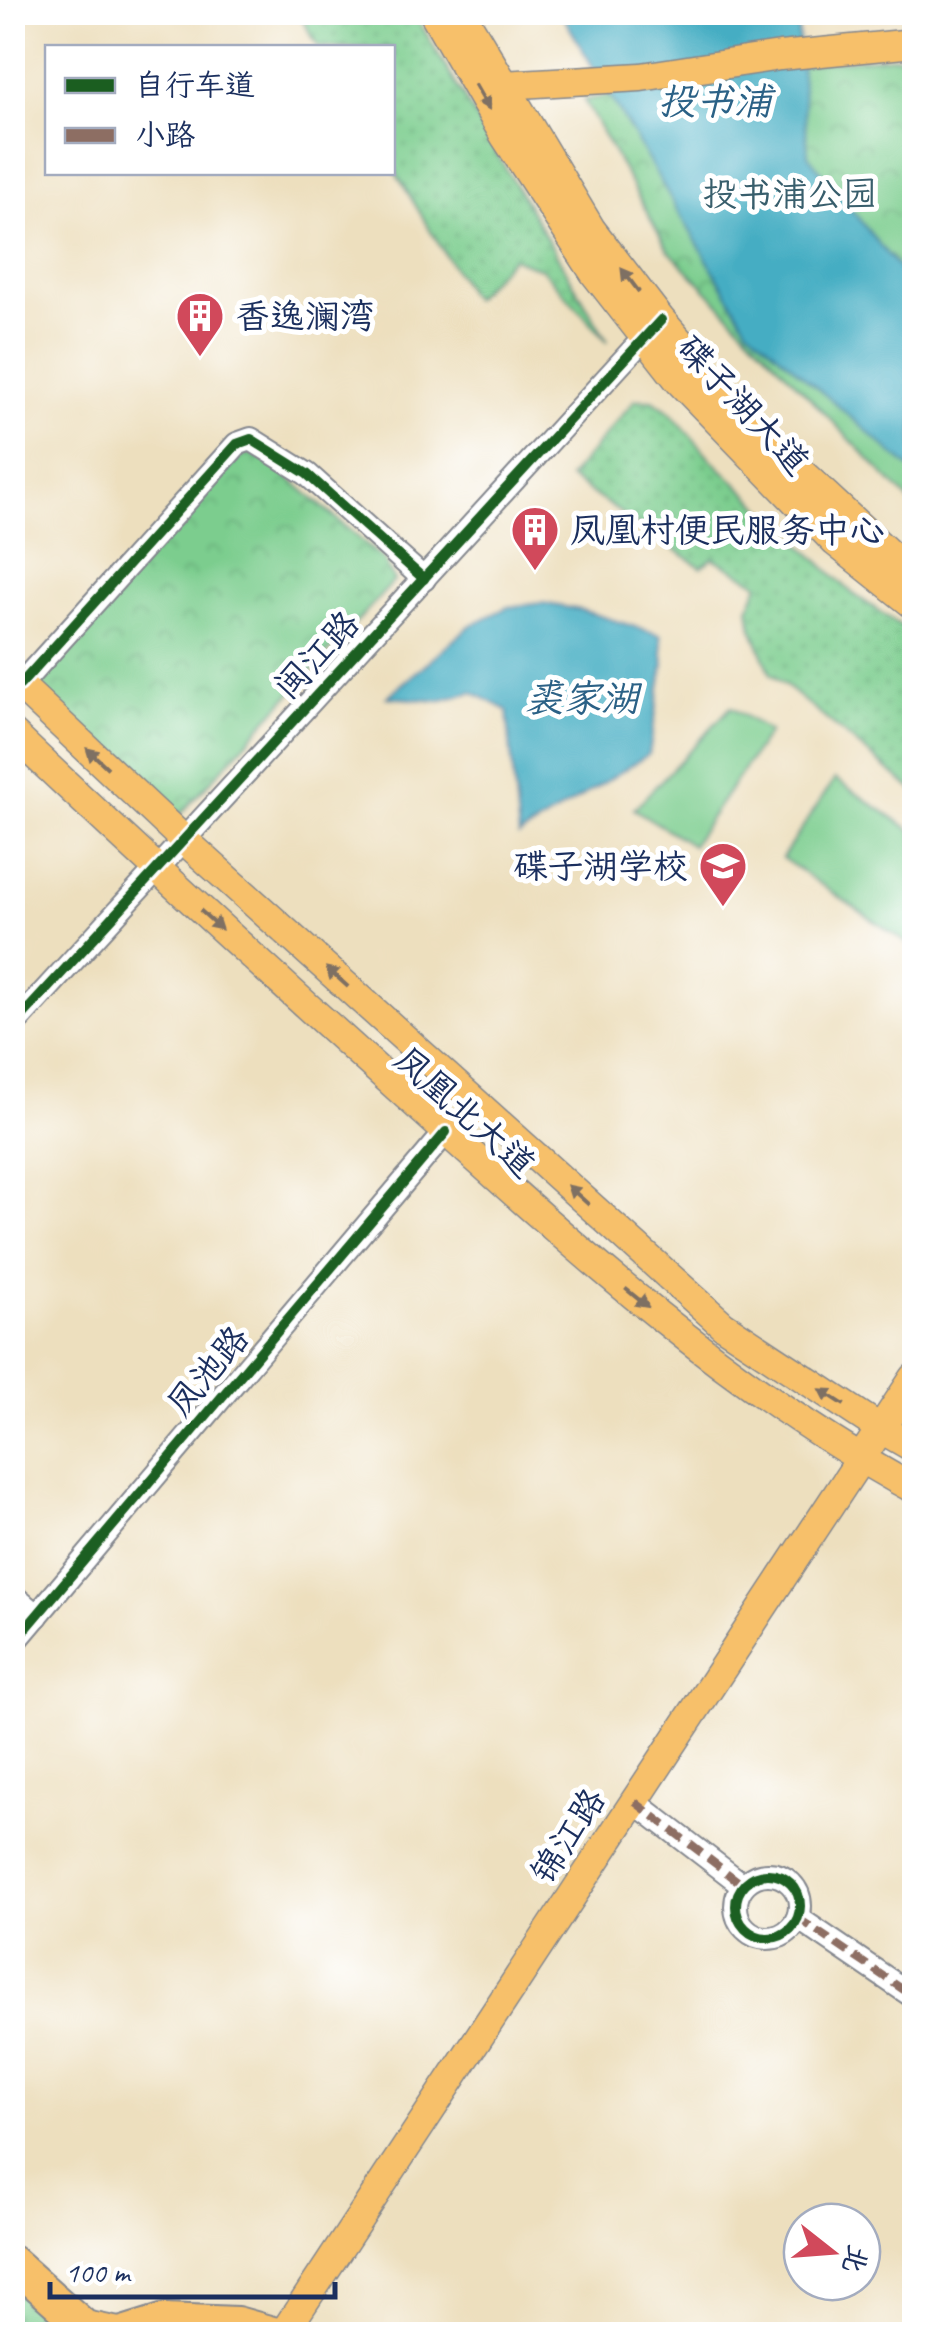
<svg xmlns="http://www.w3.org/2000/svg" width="927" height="2347" font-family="Caveat,'LXGW WenKai TC',sans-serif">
  <defs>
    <pattern id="grass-dots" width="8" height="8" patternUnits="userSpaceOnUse" patternTransform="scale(2.5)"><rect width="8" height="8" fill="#7bcd8e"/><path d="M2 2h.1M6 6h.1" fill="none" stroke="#6ab07d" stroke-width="1.8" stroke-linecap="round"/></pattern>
    <pattern id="park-crowns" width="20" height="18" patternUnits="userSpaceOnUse" patternTransform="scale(2.5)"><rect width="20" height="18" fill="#7bcd8e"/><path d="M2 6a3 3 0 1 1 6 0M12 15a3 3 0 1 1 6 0" fill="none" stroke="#6ab07d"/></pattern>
  </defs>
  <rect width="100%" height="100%" fill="#fff"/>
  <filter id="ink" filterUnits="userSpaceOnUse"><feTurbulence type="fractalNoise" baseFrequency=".01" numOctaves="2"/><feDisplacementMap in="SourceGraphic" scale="20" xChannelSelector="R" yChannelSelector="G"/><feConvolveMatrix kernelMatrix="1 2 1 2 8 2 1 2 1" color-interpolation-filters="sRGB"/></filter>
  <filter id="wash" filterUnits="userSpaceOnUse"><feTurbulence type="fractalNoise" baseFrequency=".0048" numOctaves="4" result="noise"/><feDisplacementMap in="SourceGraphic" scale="40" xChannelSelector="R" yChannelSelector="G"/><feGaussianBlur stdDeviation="2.25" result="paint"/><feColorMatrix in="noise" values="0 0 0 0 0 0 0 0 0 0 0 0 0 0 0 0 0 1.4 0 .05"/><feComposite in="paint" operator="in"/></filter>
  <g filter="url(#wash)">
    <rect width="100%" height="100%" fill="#eddfbe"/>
    <g fill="url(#grass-dots)" stroke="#4b7e76" stroke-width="2.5">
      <path d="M298 13H414L608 342 542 269 512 258 472 299 393 168 392 48 319 47Z"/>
      <path d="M635 400H653L670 412 712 460 852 593 914 635V791L771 674 752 628 749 608 759 584 713 558 701 567 569 478Z"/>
      <path d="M12 2283 65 2330 61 2334H13Z"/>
    </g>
    <g fill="url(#park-crowns)" stroke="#4b7e76" stroke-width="2.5">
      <path d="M914 55V506L668 250 584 100 825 62Z"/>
      <path d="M248 453 271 462 385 561 394 581 177 818 34 683 237 459Z"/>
    </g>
    <g fill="#7bcd8e" stroke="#4b7e76" stroke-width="2.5">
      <path d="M731 707 769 732 692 845 634 809Z"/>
      <path d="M835 779 914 832V948L782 858Z"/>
    </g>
    <g fill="#44adc3" stroke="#306e90" stroke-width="2.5">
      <path d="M561 13H797L808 155 914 288V472L747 327Z"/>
      <path d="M542 603 581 610 661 635 664 664 649 754 519 836 507 710 472 692 439 701 387 697 471 625 508 607Z"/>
    </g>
  </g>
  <g filter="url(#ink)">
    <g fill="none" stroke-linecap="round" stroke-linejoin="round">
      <g stroke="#84878e" stroke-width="26">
        <g id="minor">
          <path d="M20 685 237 444 251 439 307 474 424 579"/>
          <path d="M12 1027 655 326"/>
          <path d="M12 1595 37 1616"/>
          <path d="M12 1645 446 1132"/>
          <path d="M635 1802 743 1885"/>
          <circle cx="768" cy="1906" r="32"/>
          <path d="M798 1918 914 1997"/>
        </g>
      </g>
      <g stroke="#84878e" stroke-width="31">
        <g id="major">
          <path d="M433 12 504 135 595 274 679 381 835 542 914 605"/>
          <path d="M461 12 591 229 661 320 763 437 914 577"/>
          <path d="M502 85 641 77 780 56 914 43"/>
          <path d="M12 678 184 840 723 1325 881 1429 914 1448"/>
          <path d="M12 733C146 860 282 984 419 1107 574 1247 730 1389 914 1489"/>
          <path d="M283 2334 914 1378"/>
        </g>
      </g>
      <g stroke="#84878e" stroke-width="36">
        <g id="highway">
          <path d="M12 2262 85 2327 118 2334"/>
          <path d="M120 2334 165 2320 237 2323 276 2334"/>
        </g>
      </g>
      <use href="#minor" stroke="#fff" stroke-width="22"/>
      <use href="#major" stroke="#f7c06b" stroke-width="28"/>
      <use href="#highway" stroke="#f7c06b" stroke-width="32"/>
      <g stroke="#8d6e63" stroke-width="8" stroke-dasharray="15 8" stroke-linecap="butt">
        <path d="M635 1802 743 1885"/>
        <path d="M798 1918 914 1997"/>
      </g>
      <g stroke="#fff" stroke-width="16">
        <g id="cycleway">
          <path d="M20 685 237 444 251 439 307 474 424 579"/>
          <path d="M12 1027 661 320"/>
          <path d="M12 1645 446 1132"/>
          <circle cx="768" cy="1906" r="32"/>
        </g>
      </g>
      <use href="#cycleway" stroke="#1b5e20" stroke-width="10"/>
    </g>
    <defs><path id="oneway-solid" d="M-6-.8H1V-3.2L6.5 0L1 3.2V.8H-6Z" transform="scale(2.5)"/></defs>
    <g fill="#7e7064">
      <use href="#oneway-solid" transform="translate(482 97) rotate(60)"/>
      <use href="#oneway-solid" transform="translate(630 280) rotate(-127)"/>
      <use href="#oneway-solid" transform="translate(97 758) rotate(-137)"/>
      <use href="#oneway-solid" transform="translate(211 920) rotate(42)"/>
      <use href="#oneway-solid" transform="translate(337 977) rotate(-138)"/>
      <use href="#oneway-solid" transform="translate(578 1195) rotate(-138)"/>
      <use href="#oneway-solid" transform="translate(637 1298) rotate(39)"/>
      <use href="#oneway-solid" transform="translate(832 1397) rotate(-147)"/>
    </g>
  </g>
  <defs>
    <g id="building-pin" transform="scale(2.5)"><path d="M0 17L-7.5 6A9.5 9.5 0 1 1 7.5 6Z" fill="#d1495b" stroke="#fff"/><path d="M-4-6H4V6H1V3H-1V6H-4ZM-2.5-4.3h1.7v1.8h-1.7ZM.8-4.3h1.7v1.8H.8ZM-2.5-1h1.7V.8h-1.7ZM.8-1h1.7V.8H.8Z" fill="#fff"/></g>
    <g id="school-pin" transform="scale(2.5)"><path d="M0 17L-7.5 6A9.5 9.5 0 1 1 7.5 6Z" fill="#d1495b" stroke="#fff"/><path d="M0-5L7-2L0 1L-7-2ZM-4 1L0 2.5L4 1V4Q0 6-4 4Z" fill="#fff"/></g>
  </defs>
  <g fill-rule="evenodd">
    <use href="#building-pin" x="200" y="316"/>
    <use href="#building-pin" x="535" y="530"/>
    <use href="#school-pin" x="723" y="866"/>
  </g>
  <g text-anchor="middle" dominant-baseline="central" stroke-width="10" stroke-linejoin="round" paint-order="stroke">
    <g font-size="35" fill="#385e6c" stroke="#fff">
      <text x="790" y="194">投书浦公园</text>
    </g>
    <g font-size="35" fill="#1b2f5e" stroke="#fff" text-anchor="start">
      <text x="235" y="316">香逸澜湾</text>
      <text x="570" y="530">凤凰村便民服务中心</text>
      <text x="688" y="866" text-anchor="end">碟子湖学校</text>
    </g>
    <g font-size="35" fill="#1b2f5e" stroke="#fff">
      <text transform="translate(743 405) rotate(47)">碟子湖大道</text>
      <text transform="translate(317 655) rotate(-47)">闽江路</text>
      <text transform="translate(465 1112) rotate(42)">凤凰北大道</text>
      <text transform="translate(208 1371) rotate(-50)">凤池路</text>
      <text transform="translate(568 1836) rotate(-57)">锦江路</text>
    </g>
    <g font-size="38" font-style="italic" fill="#2b6186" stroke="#fff">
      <text x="715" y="101">投书浦</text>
      <text x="582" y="698">裘家湖</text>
    </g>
  </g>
  <rect width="927" height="2347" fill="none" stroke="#fff" stroke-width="50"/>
  <rect x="45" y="45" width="350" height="130" fill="#ffffff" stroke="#a4acbf" stroke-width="2.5"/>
  <rect x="65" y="78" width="50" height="15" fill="#1b5e20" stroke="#a4acbf" stroke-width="2.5"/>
  <text x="135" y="95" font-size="30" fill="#1b2f5e">自行车道</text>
  <rect x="65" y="128" width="50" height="15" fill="#8d6e63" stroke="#a4acbf" stroke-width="2.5"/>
  <text x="135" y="145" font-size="30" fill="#1b2f5e">小路</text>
  <g transform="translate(832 2252) rotate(107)"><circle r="48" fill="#ffffff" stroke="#a4acbf" stroke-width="2.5"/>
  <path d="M0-8L18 38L0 25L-18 38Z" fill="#d1495b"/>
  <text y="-15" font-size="28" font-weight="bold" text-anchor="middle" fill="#1b2f5e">北</text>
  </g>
  <path d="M50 2282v15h285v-15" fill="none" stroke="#1b2f5e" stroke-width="5"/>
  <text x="65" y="2282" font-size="30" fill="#1b2f5e" stroke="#ffffff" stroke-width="8" paint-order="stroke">100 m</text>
</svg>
